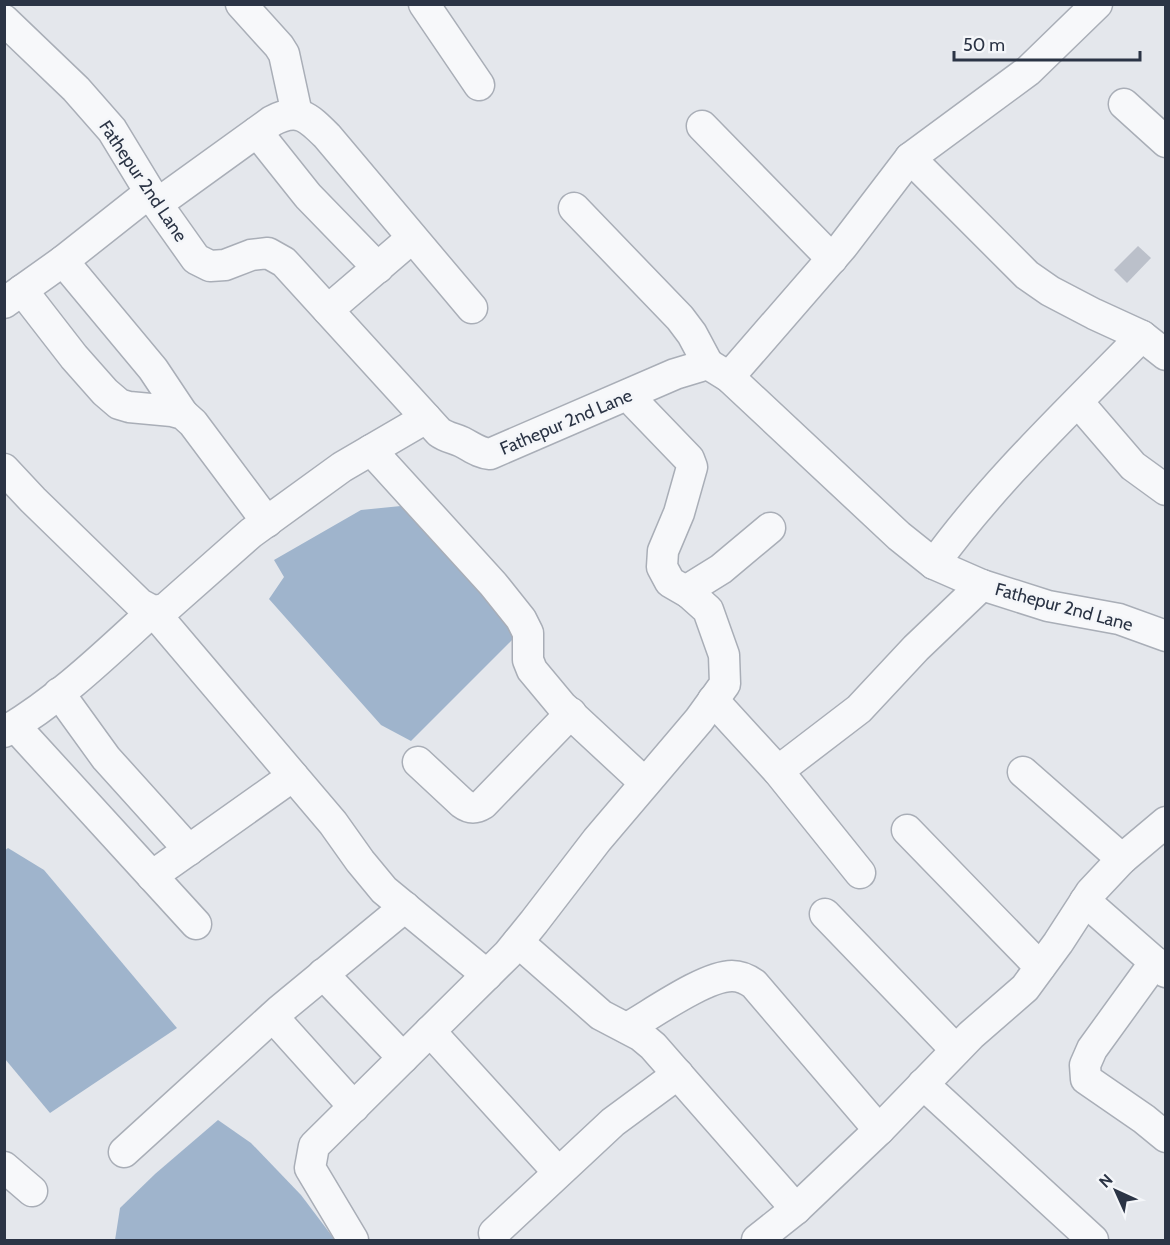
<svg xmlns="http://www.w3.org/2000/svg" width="1170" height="1245" font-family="Cabin,sans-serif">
  <rect width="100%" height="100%" fill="#e4e7ec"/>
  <g fill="#9fb4cc">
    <path d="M411 505 523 629 411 741 381 725 269 599 284 577 274 560 361 510Z"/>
    <path d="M8 848 44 870 177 1028 50 1113 5 1059 4 851Z"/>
    <path d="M218 1120 251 1143 301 1195 335 1240H115L120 1208 155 1174Z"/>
  </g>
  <path fill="#bbc0ca" d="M1138 246 1151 258 1127 283 1114 270Z"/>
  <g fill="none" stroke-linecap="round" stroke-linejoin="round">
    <g stroke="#a9aeb7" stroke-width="33">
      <g id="minor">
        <path d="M241 4 279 46 284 54 297 114"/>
        <path d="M424 4 479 85"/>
        <path d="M4 20 76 89 112 130 157 204 196 259 210 266 225 265 251 255 268 253 284 262 439 432C447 438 454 438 462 442 472 447 479 453 490 454L675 374 708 364 729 377 899 536 934 564 982 585 1048 606 1119 619 1166 636"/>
        <path d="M1124 104 1166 142"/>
        <path d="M702 126 832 259"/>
        <path d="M257 132 308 196 378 268"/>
        <path d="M910 158 1027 275 1050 291 1094 314 1142 336 1166 355"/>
        <path d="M157 204 272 121C298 107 308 117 327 136L472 308"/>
        <path d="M574 208 680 318 692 334 708 364"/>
        <path d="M63 261 153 369 183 414"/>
        <path d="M22 290 74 357 105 392 119 404 129 407 172 411 183 414 193 423 267 522"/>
        <path d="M4 303 63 261 149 193"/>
        <path d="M328 310 412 238"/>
        <path d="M729 377 842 247 910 158 1028 71 1097 4"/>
        <path d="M630 394 636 404 689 459 692 467 679 513 663 551 662 567 670 582 689 593"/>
        <path d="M1078 402 1133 466 1166 490"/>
        <path d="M371 450 493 584 521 619 528 633V660L532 670 562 706 645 783"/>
        <path d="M4 469 33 500 140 604 153 611 165 609 251 533 342 467 426 418"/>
        <path d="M934 564C994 481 1071 409 1142 336"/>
        <path d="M59 693 106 758 189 850"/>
        <path d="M713 700 778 771 860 873"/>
        <path d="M15 726 196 924"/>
        <path d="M4 732C59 700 106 654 153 611L333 823 360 861 384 890 487 975"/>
        <path d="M418 762 462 803C470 809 475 809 483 804L571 713"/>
        <path d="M778 771 859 709 916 648 982 585"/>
        <path d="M1023 772 1122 859"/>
        <path d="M907 830 1040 967"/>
        <path d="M152 876 293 776"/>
        <path d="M1085 901 1166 972"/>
        <path d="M825 914 956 1050"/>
        <path d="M518 942 601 1015 641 1036 653 1046 796 1209"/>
        <path d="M1155 962 1092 1049 1085 1065 1086 1079 1144 1119 1166 1137"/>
        <path d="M323 974 403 1058"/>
        <path d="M273 1017 354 1107"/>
        <path d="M627 1028C652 1014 705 976 732 976 741 976 747 979 754 984L879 1130"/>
        <path d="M430 1031 558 1172"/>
        <path d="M923 1084 1093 1240"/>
        <path d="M124 1152 280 1010 405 907"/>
        <path d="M4 1167 32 1191"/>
        <path d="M494 1233 613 1122 678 1074"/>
        <path d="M353 1240 310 1168 314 1146 508 954 534 922 597 840 699 720 725 684 724 655 708 610 689 593 692 587 721 569 770 528"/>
        <path d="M757 1240 796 1209 879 1130 971 1035 1025 988 1058 943 1091 892 1122 859 1166 822"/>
      </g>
    </g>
    <use href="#minor" stroke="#f7f8fa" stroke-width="30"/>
  </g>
  <g text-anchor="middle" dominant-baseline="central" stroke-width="5" stroke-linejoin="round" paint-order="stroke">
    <g font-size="18" fill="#2b3445" stroke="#f4f6f9">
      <text transform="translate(143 181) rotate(56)">Fathepur 2nd Lane</text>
      <text transform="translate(566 422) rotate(-23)">Fathepur 2nd Lane</text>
      <text transform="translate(1064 607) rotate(15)">Fathepur 2nd Lane</text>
    </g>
  </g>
  <rect width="1170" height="1245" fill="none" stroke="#2b3445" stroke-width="12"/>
  <g transform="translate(1116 1191) rotate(315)" stroke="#f4f6f9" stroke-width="4.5" paint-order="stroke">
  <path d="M0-4.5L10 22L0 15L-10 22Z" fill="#2b3445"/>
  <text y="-9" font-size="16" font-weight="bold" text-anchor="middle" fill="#2b3445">N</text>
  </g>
  <path d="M954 51v9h186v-9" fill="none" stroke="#2b3445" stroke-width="3"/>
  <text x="963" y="51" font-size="18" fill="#2b3445" stroke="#f4f6f9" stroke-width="4.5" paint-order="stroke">50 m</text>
</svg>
